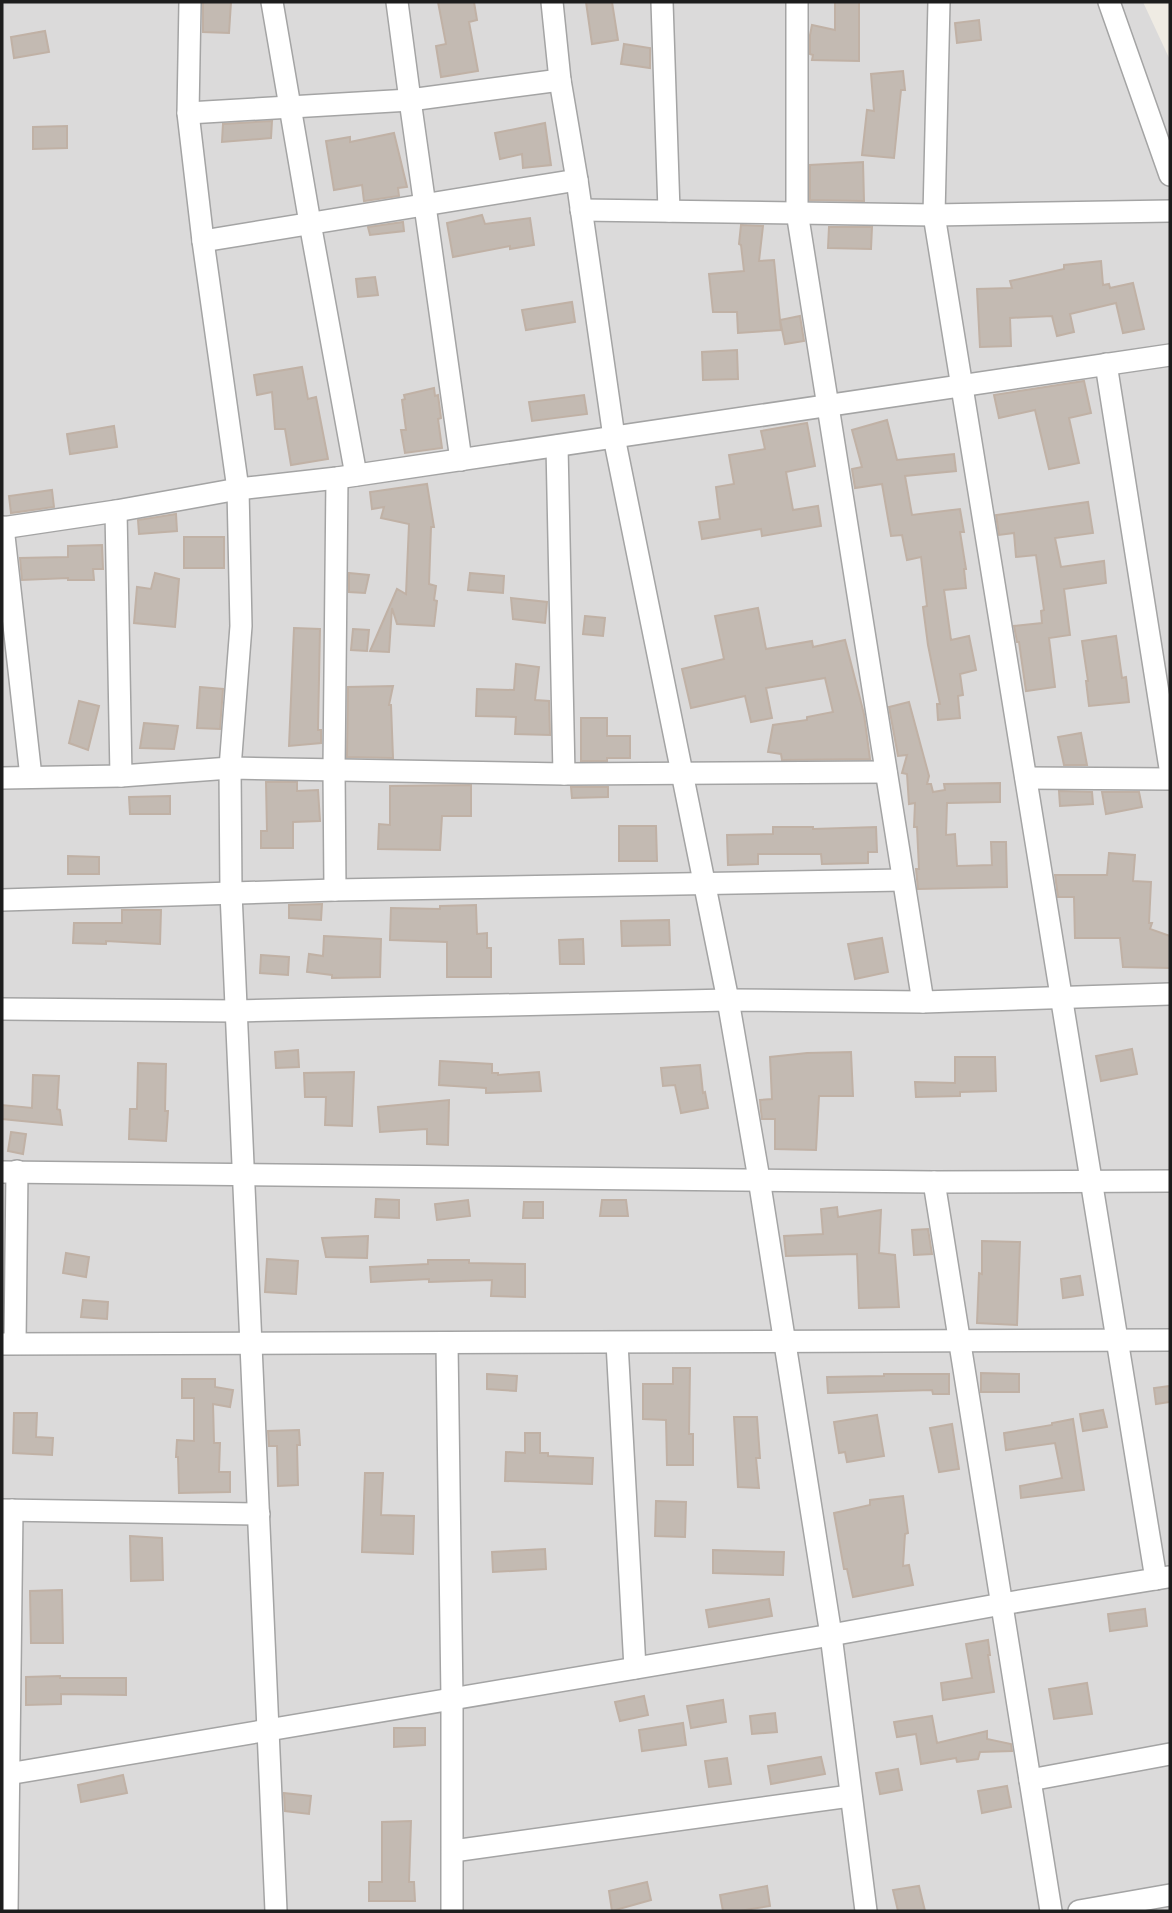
<svg xmlns="http://www.w3.org/2000/svg" width="1172" height="1913" font-family="Arial,sans-serif">
  <rect width="100%" height="100%" fill="#efebe3"/>
  <path fill="#dbdada" d="M2 2H1143L1170 60V1911H2Z"/>
  <g fill="#c3bab2" stroke="#c0b1a5" stroke-width="2">
    <path d="M203 2H231L229 33 203 32Z"/>
    <path d="M438 2H474L477 20 469 22 478 71 441 77 436 46 446 44Z"/>
    <path d="M586 2H612L618 40 592 44Z"/>
    <path d="M835 2H859V61L812 60 813 55 810 54V35L812 25 835 30Z"/>
    <path d="M979 20 981 40 957 43 955 23Z"/>
    <path d="M45 31 49 52 14 58 11 37Z"/>
    <path d="M624 44 650 48V68L621 64Z"/>
    <path d="M903 71 905 90H901L894 158 862 155 867 110 874 111 871 74Z"/>
    <path d="M272 121 271 138 222 142 223 124Z"/>
    <path d="M545 123 551 165 523 168 522 154 500 159 495 133Z"/>
    <path d="M67 126V148L33 149V127Z"/>
    <path d="M394 133 407 187 398 188 399 196 364 201 362 185 334 190 326 141 350 137V142Z"/>
    <path d="M863 162 864 201 810 200V165Z"/>
    <path d="M482 215 485 224 530 218 534 245 510 249V246L453 257 447 223Z"/>
    <path d="M403 222 404 231 370 235 368 227Z"/>
    <path d="M741 225 763 226 759 261 774 260 781 330 738 333 737 312H713L709 274 744 271 741 245 739 244Z"/>
    <path d="M829 227H872L871 249 828 248Z"/>
    <path d="M1101 261 1103 285 1109 284 1110 288 1133 283 1144 329 1123 333 1116 303 1070 314 1074 332 1057 336 1052 316 1010 318 1011 346 980 347 977 289 1012 288 1010 281 1064 269V265Z"/>
    <path d="M375 277 378 295 358 297 356 279Z"/>
    <path d="M572 302 575 322 526 330 522 310Z"/>
    <path d="M800 316 804 341 785 344 780 320Z"/>
    <path d="M737 350 738 379 703 380 702 352Z"/>
    <path d="M302 367 308 399 316 397 328 459 291 465 285 429H275L272 392 257 395 254 375Z"/>
    <path d="M1084 381 1091 413 1069 418 1079 463 1049 469 1035 410 999 418 994 395Z"/>
    <path d="M434 388 435 396 438 395 441 418 438 419 442 448 405 453 401 430H406L402 400 405 399 404 395Z"/>
    <path d="M584 395 587 414 532 421 529 402Z"/>
    <path d="M887 420 897 460 954 454 956 471 905 476 912 515 960 509 964 532H960L966 569H964L966 588 944 590 951 640 969 636 976 670 960 674 963 695 958 696 960 718 938 720 937 704H940L928 645 923 607 927 606 921 557 907 560 902 535 891 536 882 484 855 488 852 469 862 467 852 430Z"/>
    <path d="M807 423 815 466 786 472 793 510 818 506 821 526 762 536 761 529 702 539 699 522 720 519 716 487 734 484 729 455 765 449 761 431Z"/>
    <path d="M114 426 117 447 70 454 67 434Z"/>
    <path d="M427 484 434 527H431L429 584 436 586 434 600 437 601 434 626 397 624 392 608 389 652 370 651 397 589 406 594 409 524 381 518 384 507 372 509 370 492Z"/>
    <path d="M52 490 54 507 11 513 9 496Z"/>
    <path d="M1088 502 1093 533 1055 538 1061 567 1104 561 1106 583 1064 589 1070 635 1049 638 1055 687 1026 691 1019 642H1017L1014 626 1042 623 1041 611 1044 610 1036 555 1016 557 1014 533 999 535 996 515Z"/>
    <path d="M176 514 177 531 139 534 138 520Z"/>
    <rect x="184" y="537" width="40" height="31"/>
    <path d="M102 545 103 569H93L94 580H68V578L22 580 20 558 68 557V546Z"/>
    <path d="M155 573 179 579 175 627 134 623 137 587 151 589Z"/>
    <path d="M349 573 369 575 365 593 349 592Z"/>
    <path d="M470 573 504 576 503 593 468 590Z"/>
    <path d="M511 598 547 602 545 623 513 619Z"/>
    <path d="M758 608 766 649 812 641 813 647 845 640 864 714 870 759 782 760 781 754 768 752 773 725 807 720V717L833 712 825 678 766 688 772 718 751 722 745 696 691 708 682 669 724 659 715 616Z"/>
    <path d="M585 616 605 618 603 636 583 634Z"/>
    <path d="M294 628 320 629 318 730H321V743L289 746Z"/>
    <path d="M353 629 369 630 367 651 351 650Z"/>
    <path d="M1116 636 1122 678 1126 677 1129 702 1089 706 1086 681H1088L1082 641Z"/>
    <path d="M516 664 539 667 535 700 549 701 550 735 515 734 516 717 476 716 477 689 514 690Z"/>
    <path d="M393 686 389 705H391L393 758 347 757 348 687Z"/>
    <path d="M200 687 223 689 220 729 197 728Z"/>
    <path d="M79 701 99 706 88 750 69 743Z"/>
    <path d="M909 702 929 776 927 784H931L933 792 945 790 944 784 1000 783V802L947 803 946 835 955 834 957 866 992 865 991 842H1006L1007 887 918 889 916 869H919L917 827H914L915 803 909 804 907 774 902 773 907 755 898 756 889 707Z"/>
    <path d="M581 718H607V736H630V758H607V761H581Z"/>
    <path d="M144 723 178 726 174 749 140 748Z"/>
    <path d="M1081 733 1087 765H1064L1058 737Z"/>
    <path d="M266 782H297V791L318 790 320 821 293 822V848H261V831H267Z"/>
    <path d="M471 785V816H442L440 850 378 849 379 824 390 825V786Z"/>
    <path d="M571 787H608V797L572 798Z"/>
    <path d="M1059 791 1092 792 1093 804 1060 806Z"/>
    <path d="M1102 792H1139L1142 807 1106 814Z"/>
    <path d="M170 796V814H130L129 797Z"/>
    <path d="M619 826H656L657 861H619Z"/>
    <path d="M773 827H813V829L876 827 877 852H868V863L822 864 821 854H758V864L728 865 727 835 773 834Z"/>
    <path d="M1109 853 1135 855 1133 881 1151 882 1149 923H1152L1150 929 1170 936V968L1123 967 1120 938H1075L1074 897H1058L1055 875H1107Z"/>
    <path d="M68 856 99 857V874H68Z"/>
    <path d="M322 904 321 920 289 918V905Z"/>
    <path d="M476 905 477 934 487 933V948H491V977H447V942L390 940 391 908 440 909V906Z"/>
    <path d="M122 910H161L160 944 106 941V944L73 943 74 923H122Z"/>
    <path d="M669 920 670 945 622 946 621 921Z"/>
    <path d="M324 936 381 939 380 977 332 978V975L307 972 309 954 323 956Z"/>
    <path d="M882 938 888 972 855 979 848 944Z"/>
    <path d="M583 939 584 964H560L559 940Z"/>
    <path d="M261 955 289 957 288 975 260 973Z"/>
    <path d="M1132 1049 1137 1074 1101 1081 1096 1056Z"/>
    <path d="M298 1050 299 1067 276 1068 275 1052Z"/>
    <path d="M851 1052 853 1096H819L816 1150 775 1149V1119H762L761 1111 760 1100 772 1099 770 1057 807 1053Z"/>
    <path d="M955 1057H995L996 1091 960 1092V1096L916 1097 915 1082 955 1083Z"/>
    <path d="M440 1061 492 1064V1073H498V1075L539 1072 541 1091 486 1093V1088L439 1085Z"/>
    <path d="M138 1063 166 1064 165 1111H168L166 1141 129 1139 130 1109H137Z"/>
    <path d="M700 1065 703 1093 705 1092 708 1108 681 1113 675 1085 663 1086 661 1068Z"/>
    <path d="M354 1072 352 1126 325 1125 326 1097H305L304 1073Z"/>
    <path d="M33 1075 59 1076 57 1109 60 1110 62 1125 2 1119V1105L32 1108Z"/>
    <path d="M449 1100 448 1145 427 1144V1129L380 1132 378 1107Z"/>
    <path d="M11 1132 26 1134 23 1154 8 1151Z"/>
    <path d="M376 1199 399 1200V1218L375 1217Z"/>
    <path d="M468 1200 470 1216 437 1220 435 1204Z"/>
    <path d="M602 1200H626L628 1216H600Z"/>
    <path d="M524 1202H543V1218H523Z"/>
    <path d="M837 1207 838 1217 881 1210 879 1253 895 1255 899 1307 859 1308 857 1254 786 1256 784 1236 823 1234 821 1209Z"/>
    <path d="M928 1229 932 1254 914 1255 912 1230Z"/>
    <path d="M368 1236 367 1258 326 1257 322 1238Z"/>
    <path d="M982 1241 1020 1242 1017 1325 977 1323 979 1273 982 1274Z"/>
    <path d="M66 1253 89 1257 86 1277 63 1273Z"/>
    <path d="M267 1259 298 1261 296 1294 265 1292Z"/>
    <path d="M428 1260H469V1263L525 1264V1297L491 1296 492 1280 429 1282V1279L371 1282 370 1267 428 1264Z"/>
    <path d="M1080 1276 1083 1295 1063 1298 1061 1279Z"/>
    <path d="M83 1300 108 1302 107 1319 81 1317Z"/>
    <path d="M673 1368H690L689 1434H693V1465H667L666 1420 643 1419V1384H673Z"/>
    <path d="M981 1373 1019 1374V1392H981Z"/>
    <path d="M487 1374 517 1376 516 1391 487 1389Z"/>
    <path d="M884 1374H949V1394H933L932 1390 828 1393 827 1377 884 1376Z"/>
    <path d="M182 1379H215V1387L233 1390 230 1407 213 1404 214 1443H220L219 1472H230V1492L179 1493 178 1457H176L177 1440 194 1441V1398H182Z"/>
    <path d="M1170 1386V1402L1156 1404 1154 1388Z"/>
    <path d="M1103 1410 1107 1427 1083 1431 1080 1414Z"/>
    <path d="M14 1413H37L36 1437 53 1438 52 1455 13 1453Z"/>
    <path d="M877 1415 884 1456 847 1462 845 1452 839 1453 834 1422Z"/>
    <path d="M734 1417H757L760 1458H756L759 1488 738 1487Z"/>
    <path d="M1073 1419 1084 1490 1021 1498 1020 1486 1062 1478 1055 1443 1006 1450 1004 1433 1052 1425V1423Z"/>
    <path d="M952 1424 959 1469 939 1472 930 1428Z"/>
    <path d="M299 1430 300 1445H297L298 1485 278 1486 277 1446H269L268 1431Z"/>
    <path d="M525 1433H540V1453H548V1456L593 1458 592 1484 505 1481 506 1452 525 1453Z"/>
    <path d="M365 1473H383L381 1515 414 1516 413 1554 362 1552Z"/>
    <path d="M903 1496 908 1533 905 1534 903 1566 909 1565 913 1585 853 1597 847 1569H844L834 1513 870 1505V1500Z"/>
    <path d="M656 1501 686 1502 685 1537 655 1536Z"/>
    <path d="M130 1536 162 1538 163 1580 131 1581Z"/>
    <path d="M545 1549 546 1569 493 1572 492 1552Z"/>
    <path d="M713 1550 784 1552 783 1575 713 1573Z"/>
    <path d="M62 1590 63 1643H31L30 1591Z"/>
    <path d="M769 1599 772 1616 709 1627 706 1610Z"/>
    <path d="M1145 1609 1147 1626 1110 1631 1108 1614Z"/>
    <path d="M988 1640 990 1655H988L994 1692 943 1700 941 1683 972 1678 966 1644Z"/>
    <path d="M60 1676V1678H126V1695L61 1694V1704L26 1705V1677Z"/>
    <path d="M1087 1683 1092 1714 1054 1719 1049 1689Z"/>
    <path d="M644 1696 648 1715 620 1721 615 1702Z"/>
    <path d="M723 1700 726 1722 691 1728 687 1706Z"/>
    <path d="M775 1713 777 1732 752 1734 750 1716Z"/>
    <path d="M932 1716 937 1743 987 1731V1739L1011 1744 1012 1751 980 1752 978 1759 957 1762 956 1758 921 1764 916 1734 897 1737 894 1722Z"/>
    <path d="M683 1723 686 1745 642 1751 639 1730Z"/>
    <path d="M394 1728H425V1745L394 1747Z"/>
    <path d="M821 1757 825 1774 771 1784 768 1766Z"/>
    <path d="M727 1758 731 1784 709 1787 705 1761Z"/>
    <path d="M898 1769 902 1790 880 1794 876 1773Z"/>
    <path d="M123 1775 127 1793 81 1802 78 1785Z"/>
    <path d="M1007 1786 1011 1807 982 1813 978 1791Z"/>
    <path d="M284 1793 311 1796 309 1814 285 1811Z"/>
    <path d="M411 1821 409 1882H414L415 1901H369V1882H382V1822Z"/>
    <path d="M647 1882 651 1900 612 1911 609 1891Z"/>
    <path d="M767 1886 770 1906 739 1911H723L720 1895Z"/>
    <path d="M919 1886 925 1911H898L893 1890Z"/>
  </g>
  <g fill="none" stroke-linecap="round" stroke-linejoin="round">
    <g stroke="#a4a4a4" stroke-width="24">
      <g id="minor">
        <path d="M190 2 188 113 203 241 238 489 241 626 230 768 231 893 276 1911"/>
        <path d="M272 2 310 223 356 475"/>
        <path d="M397 2 410 100 461 460"/>
        <path d="M552 2 560 80 577 180 614 437 728 1000 759 1179 831 1635 866 1911"/>
        <path d="M662 2 669 211"/>
        <path d="M797 2V212L923 1002"/>
        <path d="M939 2 934 215 1156 1579"/>
        <path d="M1109 2 1170 175"/>
        <path d="M188 113 410 100 560 80"/>
        <path d="M581 210 934 215 1170 211"/>
        <path d="M203 241 577 180"/>
        <path d="M1106 364 1170 768"/>
        <path d="M557 446 564 774"/>
        <path d="M116 511 121 776"/>
        <path d="M3 527 31 777"/>
        <path d="M2 528 116 511 238 489 337 478 1170 355"/>
        <path d="M2 778 121 776 230 768 564 774 886 772"/>
        <path d="M1026 778 1170 779"/>
        <path d="M335 890 334 770 337 478"/>
        <path d="M2 900 335 890 903 880"/>
        <path d="M2 1009 236 1011 728 1000 923 1002 1170 994"/>
        <path d="M2 1172 934 1182 1170 1181"/>
        <path d="M934 1182 1051 1911"/>
        <path d="M15 1343 17 1171"/>
        <path d="M617 1343 635 1668"/>
        <path d="M2 1344 1170 1340"/>
        <path d="M447 1344 452 1699V1911"/>
        <path d="M2 1510 259 1514"/>
        <path d="M2 1775 831 1635 1002 1604 1168 1577"/>
        <path d="M1030 1780 1170 1754"/>
        <path d="M453 1851 850 1796"/>
        <path d="M7 1911 12 1510"/>
        <path d="M1079 1911 1170 1895"/>
      </g>
    </g>
    <use href="#minor" stroke="#fff" stroke-width="21"/>
  </g>
  <rect width="1172" height="1913" fill="none" stroke="#1d1d1d" stroke-width="7"/>
</svg>
